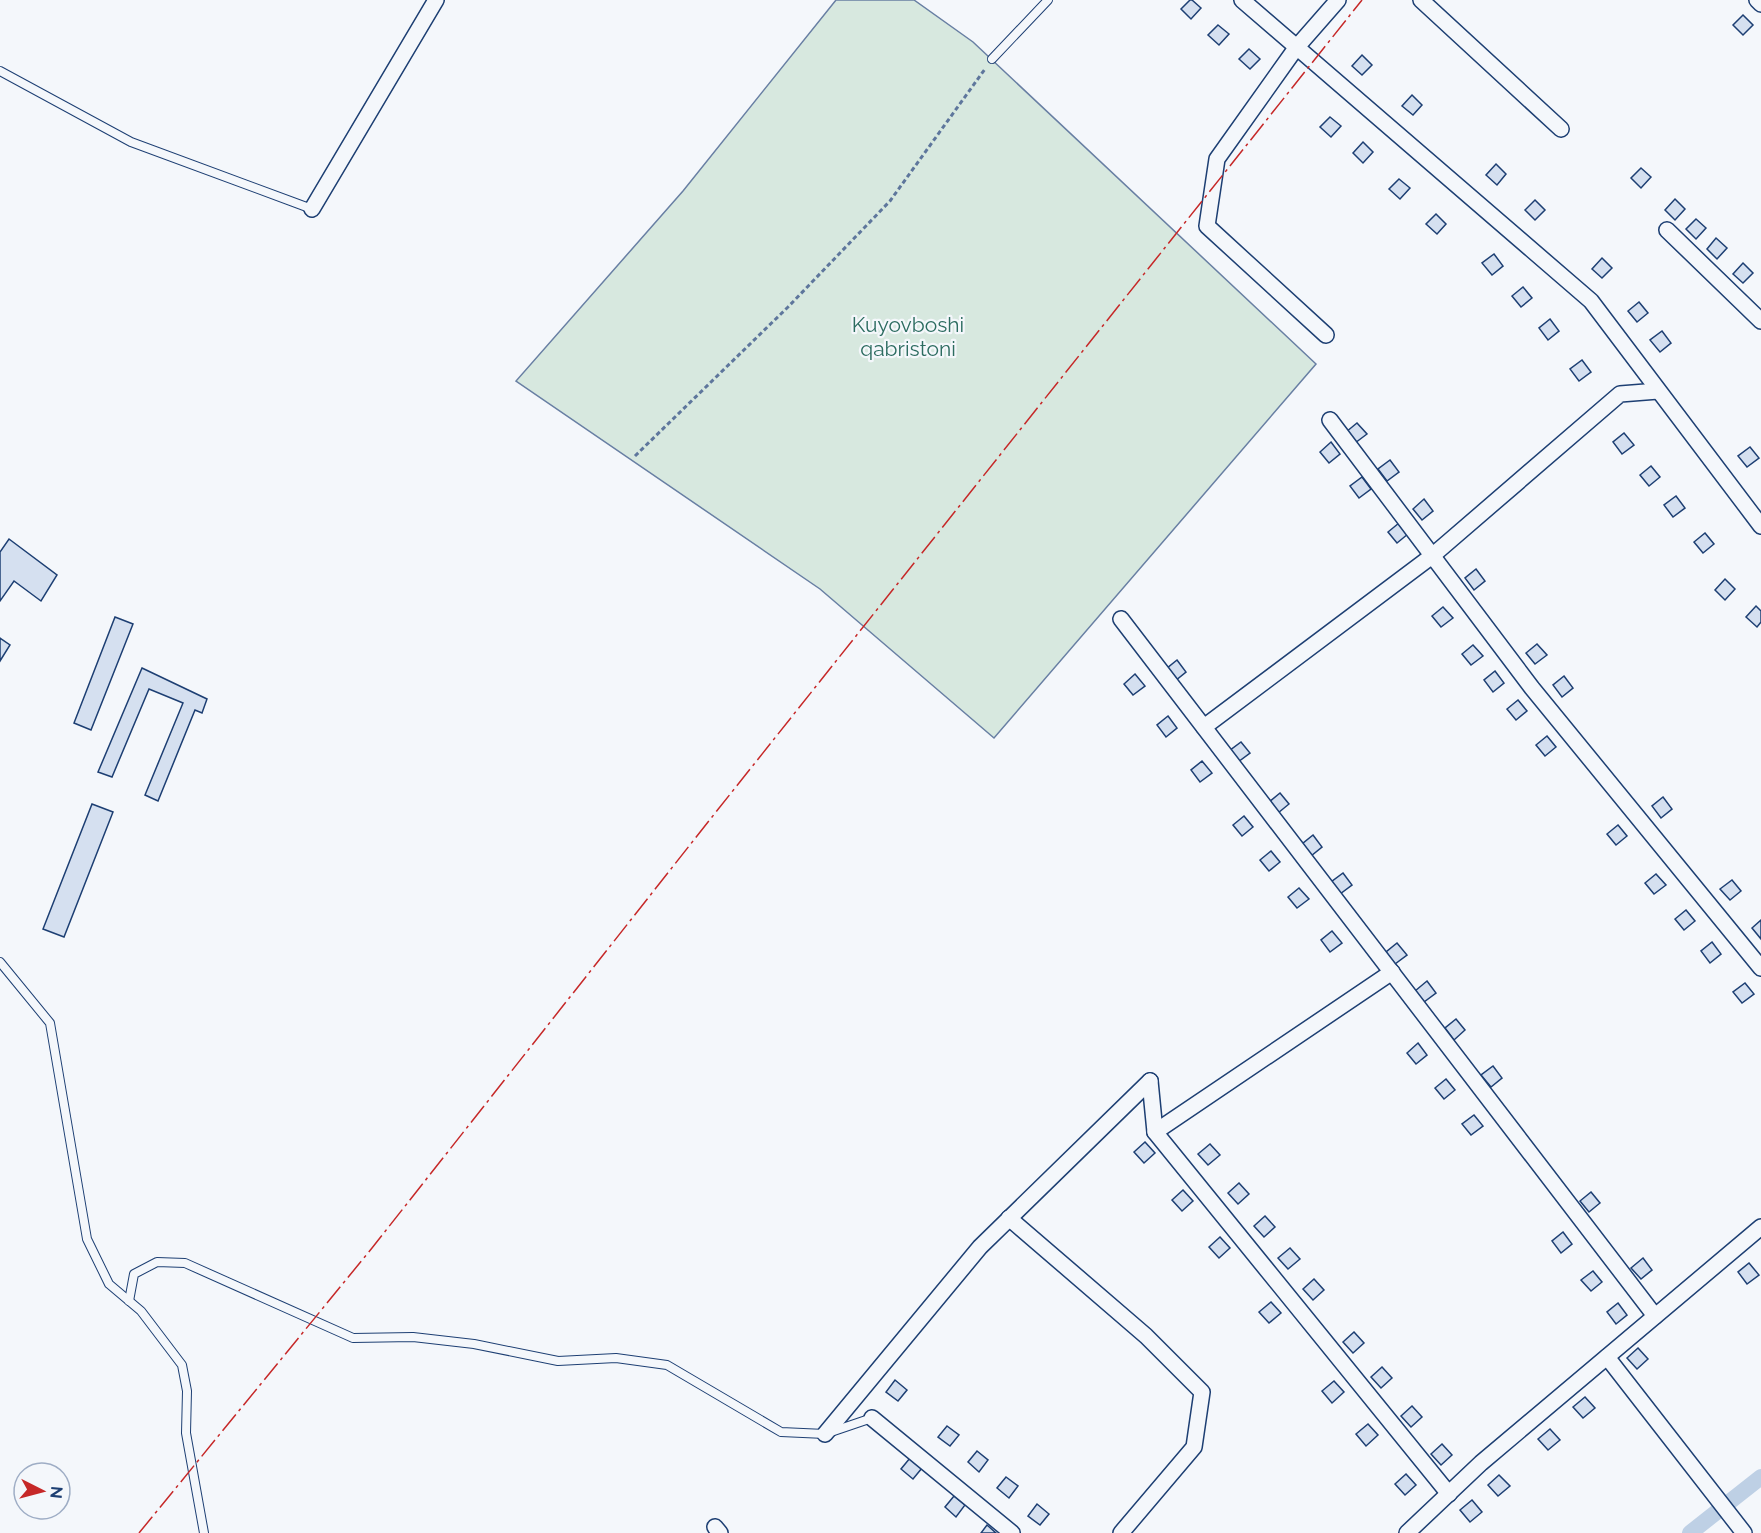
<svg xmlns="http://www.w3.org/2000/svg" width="1761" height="1533" font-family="Raleway,sans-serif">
  <rect width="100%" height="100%" fill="#f4f7fb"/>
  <path fill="#d7e8df" stroke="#687fa3" stroke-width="1.5" d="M836 0H914L973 42 1316 364 994 738 820 589 516 381 683 191Z"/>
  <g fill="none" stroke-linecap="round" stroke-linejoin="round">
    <path stroke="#bed0e5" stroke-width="16" d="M1690 1533 1761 1477"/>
  </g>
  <g fill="#d5e0f0" stroke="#1d3f73" stroke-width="1.5">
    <path d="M1190 0H1192L1201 8 1191 19 1181 9Z"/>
    <path d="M1743 15 1753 25 1743 35 1733 25Z"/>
    <path d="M1218 25 1229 34 1219 45 1208 35Z"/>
    <path d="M1249 49 1260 59 1250 69 1239 59Z"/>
    <path d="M1362 55 1372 65 1362 75 1352 66Z"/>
    <path d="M1412 95 1422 105 1413 115 1402 106Z"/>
    <path d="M1330 117 1341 126 1331 137 1320 127Z"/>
    <path d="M1363 142 1373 152 1363 163 1353 153Z"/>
    <path d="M1496 164 1506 174 1497 185 1486 175Z"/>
    <path d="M1641 168 1651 177 1641 188 1631 178Z"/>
    <path d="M1399 179 1410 188 1400 199 1389 189Z"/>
    <path d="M1675 199 1685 209 1675 220 1665 210Z"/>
    <path d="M1535 200 1545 210 1535 220 1525 210Z"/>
    <path d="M1436 214 1446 224 1437 234 1426 224Z"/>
    <path d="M1696 219 1706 228 1696 239 1686 229Z"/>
    <path d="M1716 238 1727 248 1717 259 1707 249Z"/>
    <path d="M1494 254 1503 266 1492 275 1482 263Z"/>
    <path d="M1602 258 1612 268 1602 278 1592 269Z"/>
    <path d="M1743 263 1753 273 1743 283 1733 274Z"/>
    <path d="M1523 287 1532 298 1521 307 1512 296Z"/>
    <path d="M1639 302 1648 313 1637 322 1628 311Z"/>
    <path d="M1550 319 1559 331 1548 340 1539 328Z"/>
    <path d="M1662 331 1671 343 1660 352 1650 340Z"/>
    <path d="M1582 360 1591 372 1579 381 1570 369Z"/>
    <path d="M1357 423 1367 434 1355 443 1346 432Z"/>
    <path d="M1624 433 1634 445 1622 454 1613 442Z"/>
    <path d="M1331 442 1340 454 1329 463 1320 452Z"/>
    <path d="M1750 447 1759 458 1747 467 1738 456Z"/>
    <path d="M1390 460 1399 472 1387 481 1378 469Z"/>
    <path d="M1651 466 1660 477 1649 486 1640 475Z"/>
    <path d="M1362 477 1371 489 1359 498 1350 486Z"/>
    <path d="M1676 496 1685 508 1673 517 1664 505Z"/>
    <path d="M1424 499 1433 511 1422 520 1413 509Z"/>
    <path d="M1399 523 1408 534 1397 543 1388 532Z"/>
    <path d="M1705 533 1714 544 1703 553 1694 542Z"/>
    <path d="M9 539 57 575 41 601 14 581 0 601V552Z"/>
    <path d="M1476 569 1485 581 1474 590 1465 578Z"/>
    <path d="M1725 579 1735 589 1725 600 1715 590Z"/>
    <path d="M1756 606 1761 611V622L1757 627 1746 617Z"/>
    <path d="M1443 607 1453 618 1441 627 1432 616Z"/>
    <path d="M115 617 133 624 91 730 74 723Z"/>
    <path d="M0 638 10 645 0 661Z"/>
    <path d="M1537 644 1547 655 1535 664 1526 653Z"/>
    <path d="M1473 645 1483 656 1471 665 1462 654Z"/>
    <path d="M1177 660 1186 672 1175 681 1166 669Z"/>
    <path d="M142 668 207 699 202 713 195 710 158 801 145 795 183 703 149 689 112 777 98 772Z"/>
    <path d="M1495 671 1504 683 1493 692 1484 680Z"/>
    <path d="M1135 674 1145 686 1133 695 1124 684Z"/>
    <path d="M1564 676 1573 688 1562 697 1553 685Z"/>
    <path d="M1518 700 1527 711 1516 720 1507 709Z"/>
    <path d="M1168 716 1177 728 1166 737 1157 725Z"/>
    <path d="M1547 736 1556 747 1545 756 1536 745Z"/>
    <path d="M1241 742 1250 753 1238 762 1229 751Z"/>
    <path d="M1202 761 1212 773 1200 782 1191 770Z"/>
    <path d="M1280 793 1289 804 1278 813 1269 802Z"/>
    <path d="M1663 797 1672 809 1661 818 1652 806Z"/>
    <path d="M92 804 113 812 64 937 43 929Z"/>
    <path d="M1244 816 1253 827 1242 836 1233 825Z"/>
    <path d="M1618 825 1627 836 1616 845 1607 834Z"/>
    <path d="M1313 835 1322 847 1311 856 1302 844Z"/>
    <path d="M1271 851 1280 862 1269 871 1260 860Z"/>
    <path d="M1343 873 1352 885 1340 894 1331 882Z"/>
    <path d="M1656 874 1666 885 1654 894 1645 883Z"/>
    <path d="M1732 880 1741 891 1730 900 1720 889Z"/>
    <path d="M1299 888 1309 899 1297 908 1288 897Z"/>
    <path d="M1686 910 1695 921 1684 930 1675 919Z"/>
    <path d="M1761 920V939L1752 928Z"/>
    <path d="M1332 931 1342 943 1330 952 1321 940Z"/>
    <path d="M1712 942 1721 954 1710 963 1701 951Z"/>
    <path d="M1397 943 1407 955 1395 964 1386 952Z"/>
    <path d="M1427 981 1436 993 1424 1002 1415 991Z"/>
    <path d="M1745 983 1754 994 1742 1003 1733 992Z"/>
    <path d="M1456 1019 1465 1030 1454 1040 1445 1028Z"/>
    <path d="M1418 1043 1427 1055 1416 1064 1407 1053Z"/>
    <path d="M1493 1066 1502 1078 1491 1087 1481 1075Z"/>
    <path d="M1446 1079 1455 1090 1444 1099 1435 1088Z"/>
    <path d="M1474 1115 1483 1126 1471 1135 1462 1124Z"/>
    <path d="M1145 1142 1155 1153 1144 1163 1134 1152Z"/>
    <path d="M1210 1144 1220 1155 1208 1165 1198 1154Z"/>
    <path d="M1239 1183 1249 1194 1238 1204 1228 1193Z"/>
    <path d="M1183 1190 1193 1201 1182 1211 1172 1200Z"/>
    <path d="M1591 1192 1600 1203 1589 1212 1580 1201Z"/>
    <path d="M1265 1216 1275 1227 1264 1237 1254 1226Z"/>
    <path d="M1563 1232 1572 1244 1561 1253 1552 1241Z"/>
    <path d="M1220 1237 1230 1248 1219 1258 1209 1247Z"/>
    <path d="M1290 1248 1300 1259 1288 1269 1278 1258Z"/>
    <path d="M1643 1258 1652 1270 1641 1279 1631 1268Z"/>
    <path d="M1749 1263 1759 1275 1747 1284 1738 1272Z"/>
    <path d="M1593 1271 1602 1282 1591 1291 1581 1280Z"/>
    <path d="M1314 1279 1324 1290 1313 1300 1303 1289Z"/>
    <path d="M1271 1302 1281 1313 1269 1323 1259 1312Z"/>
    <path d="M1618 1303 1627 1315 1616 1324 1607 1312Z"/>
    <path d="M1354 1332 1364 1343 1353 1353 1343 1342Z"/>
    <path d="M1638 1348 1648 1359 1637 1369 1627 1358Z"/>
    <path d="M1382 1367 1392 1378 1381 1388 1371 1377Z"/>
    <path d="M895 1380 907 1390 898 1401 886 1392Z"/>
    <path d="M1334 1381 1344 1392 1332 1403 1322 1391Z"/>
    <path d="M1585 1397 1595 1408 1583 1418 1573 1407Z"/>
    <path d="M1412 1406 1422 1417 1411 1427 1401 1416Z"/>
    <path d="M1368 1424 1378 1435 1366 1446 1356 1434Z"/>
    <path d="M947 1426 959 1435 950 1446 938 1437Z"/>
    <path d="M1550 1429 1560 1440 1548 1450 1538 1439Z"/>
    <path d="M1442 1444 1452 1455 1441 1465 1431 1454Z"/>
    <path d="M977 1451 988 1460 979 1472 968 1462Z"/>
    <path d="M910 1458 922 1468 913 1479 901 1469Z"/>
    <path d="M1406 1474 1416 1485 1405 1495 1395 1484Z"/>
    <path d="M1499 1475 1510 1486 1498 1496 1488 1485Z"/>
    <path d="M1006 1477 1018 1486 1009 1498 997 1488Z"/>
    <path d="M954 1496 965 1505 956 1517 945 1507Z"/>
    <path d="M1472 1500 1482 1512 1470 1522 1460 1510Z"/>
    <path d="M1037 1504 1049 1514 1040 1525 1028 1516Z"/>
    <path d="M987 1525 996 1533H981Z"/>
  </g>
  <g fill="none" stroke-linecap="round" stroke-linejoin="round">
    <g stroke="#1d3f73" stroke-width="10">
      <g id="lane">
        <path d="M992 59 1048 0"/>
        <path d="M0 71 131 142 312 209"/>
        <path d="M0 962 50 1023 87 1239 109 1284 141 1311 182 1365 187 1391 186 1433 204 1533"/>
        <path d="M129 1301 134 1274 157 1262 185 1263 353 1338 413 1337 474 1344 558 1361 616 1358 667 1365 781 1432 825 1434 872 1418"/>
      </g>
    </g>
    <g stroke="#1d3f73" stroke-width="18">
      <g id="street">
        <path d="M1242 0 1591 301 1761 526"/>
        <path d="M1421 0 1561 129"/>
        <path d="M1757 0 1761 4"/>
        <path d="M312 209 436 0"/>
        <path d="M1667 230 1761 321"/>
        <path d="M1326 335 1207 226 1217 159 1296 48 1338 0"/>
        <path d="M1330 420 1532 688 1761 968"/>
        <path d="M1121 619 1655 1316"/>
        <path d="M1204 727 1432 556 1620 394 1658 391"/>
        <path d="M1150 1081 1155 1132 1449 1494"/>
        <path d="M1155 1132 1392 972"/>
        <path d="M1009 1218 1146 1336 1202 1392 1194 1447 1121 1533"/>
        <path d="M1607 1357 1744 1533"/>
        <path d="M872 1418 1012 1533"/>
        <path d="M825 1434 980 1247 1150 1081"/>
        <path d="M715 1527 720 1533"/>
        <path d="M1407 1533 1481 1463 1761 1227"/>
      </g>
    </g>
    <path stroke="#5e769c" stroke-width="3" stroke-dasharray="4.5 3" stroke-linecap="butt" d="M635 456 788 307 890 201 985 69"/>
    <use href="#lane" stroke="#f4f7fb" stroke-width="8"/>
    <use href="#street" stroke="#f4f7fb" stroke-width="15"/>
    <path stroke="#c62828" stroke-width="1.5" stroke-dasharray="21 4.5 3 4.5" stroke-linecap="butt" d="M139 1533 372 1248 708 822 1362 0"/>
  </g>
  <g text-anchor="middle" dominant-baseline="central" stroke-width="4.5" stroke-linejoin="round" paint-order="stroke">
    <g font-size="21" fill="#2c6c60" stroke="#f4f7fb">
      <text x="908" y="324">Kuyovboshi<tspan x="908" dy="24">qabristoni</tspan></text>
    </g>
  </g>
  <g transform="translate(42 1491) rotate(96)"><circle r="28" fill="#f4f7fb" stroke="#9eadc5" stroke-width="1.5"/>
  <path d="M0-4.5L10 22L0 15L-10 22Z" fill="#c62828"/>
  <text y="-9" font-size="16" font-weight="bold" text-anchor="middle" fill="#1d3f73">N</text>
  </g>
</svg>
